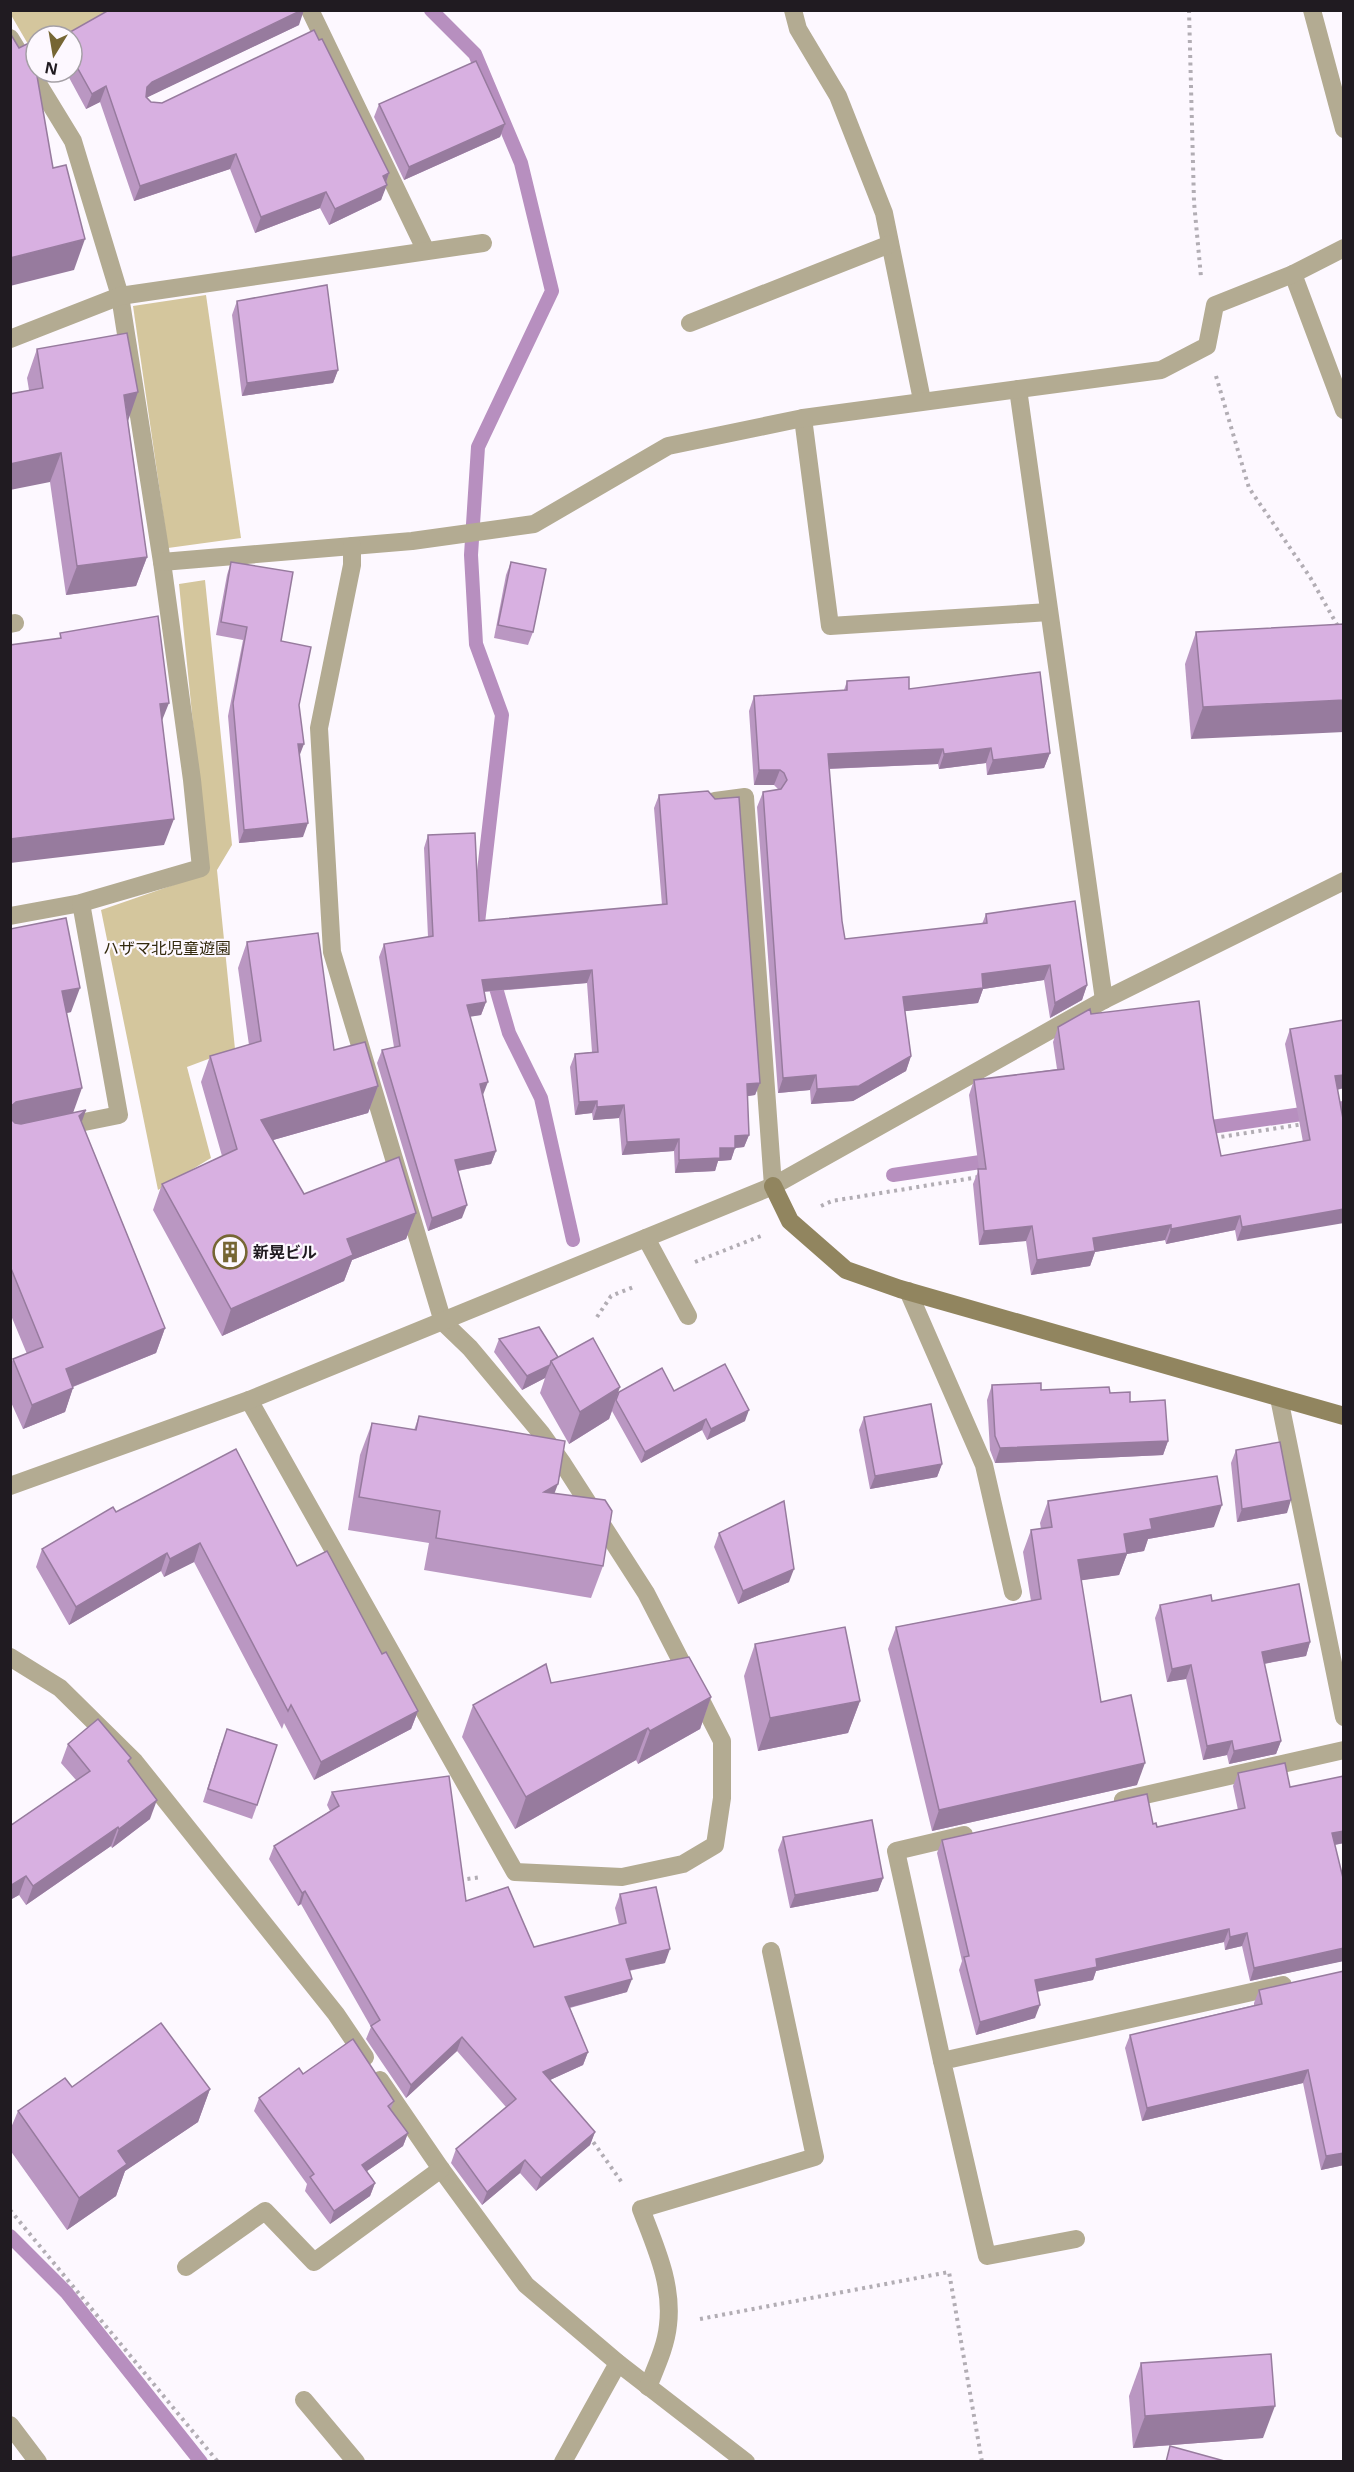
<svg xmlns="http://www.w3.org/2000/svg" width="1354" height="2472" font-family="'Noto Sans','Noto Sans JP',sans-serif">
  <rect width="100%" height="100%" fill="#fdf8ff"/>
  <g fill="#d4c69d">
    <path d="M10 11H111L62 36H36V49L32 51 11 15Z"/>
    <path d="M206 295 241 538 168 548 133 306Z"/>
    <path d="M205 580 232 845 217 870 235 1049 187 1067 211 1158 158 1190 101 910 208 873 179 584Z"/>
  </g>
  <g fill="none" stroke-linecap="round" stroke-linejoin="round">
    <g stroke="#b78fbf" stroke-width="14">
      <path d="M431 10 475 54 521 163 552 291 478 447 471 555 476 644 502 715 478 923 480 929"/>
      <path d="M492 974 509 1033 541 1098 573 1240"/>
      <path d="M1197 1129 1344 1108"/>
      <path d="M893 1175 994 1160"/>
      <path d="M10 2236 66 2292 201 2462"/>
    </g>
    <g stroke="#b2adb4" stroke-width="4" stroke-dasharray="3 4.5" stroke-linecap="butt">
      <path d="M1189 10 1194 202 1201 277"/>
      <path d="M1216 376 1249 488 1310 577 1344 637"/>
      <path d="M1214 1138 1304 1124"/>
      <path d="M821 1206 832 1201 979 1177"/>
      <path d="M695 1262 761 1236"/>
      <path d="M597 1317 611 1296 636 1286"/>
      <path d="M460 1880 482 1877"/>
      <path d="M589 2136 623 2184"/>
      <path d="M10 2210 218 2462"/>
      <path d="M700 2319 949 2272 982 2462"/>
    </g>
    <g stroke="#b3ab92" stroke-width="18">
      <path d="M1293 274 1344 410"/>
      <path d="M803 418 830 626 1049 612"/>
    </g>
    <g stroke="#b3ab92" stroke-width="18">
      <path d="M310 10 426 251"/>
      <path d="M793 10 798 29 838 96 884 213 922 400"/>
      <path d="M1312 10 1344 129"/>
      <path d="M10 38 73 141 120 296 162 562 192 780 201 868 81 903 10 916"/>
      <path d="M690 323 890 244"/>
      <path d="M10 339 120 296 483 243"/>
      <path d="M1018 389 1104 1000"/>
      <path d="M162 562 412 541 534 524 668 446 803 418 1161 370 1207 346 1215 305 1293 274 1344 248"/>
      <path d="M10 624 15 623"/>
      <path d="M715 801 745 797 773 1186"/>
      <path d="M10 1137 119 1115 81 903"/>
      <path d="M646 1238 688 1316"/>
      <path d="M908 1291 984 1465 1013 1592"/>
      <path d="M1279 1398 1344 1717"/>
      <path d="M249 1400 515 1872 622 1877 683 1864 715 1845 722 1798V1741L646 1593 563 1464 541 1433 470 1348 443 1322 332 952 319 728 352 565V546"/>
      <path d="M10 1486 249 1400 773 1186 1104 1000 1344 881"/>
      <path d="M10 1657 60 1688 135 1762 336 2014 365 2057"/>
      <path d="M1123 1800 1344 1750"/>
      <path d="M942 2061 896 1851 964 1835"/>
      <path d="M380 2080 441 2169 526 2285 618 2363 746 2462"/>
      <path d="M1076 2239 987 2256 942 2061 1283 1985"/>
      <path d="M186 2267 265 2211 314 2262 441 2169"/>
      <path d="M648 2387C656 2367 666 2346 668 2325 673 2284 655 2246 641 2209L815 2157 771 1951"/>
      <path d="M304 2400 356 2462"/>
      <path d="M10 2425 38 2462"/>
      <path d="M563 2462 618 2363"/>
    </g>
    <path stroke="#91855f" stroke-width="18" d="M773 1186 790 1221 846 1270 900 1289 1344 1416"/>
  </g>
  <g fill="#ba97c2">
    <path d="M299 25 147 97 151 102 162 103 319 40 389 173 381 200 329 225 320 208 255 233 230 169 134 201 100 102 86 109 66 72H72V36Z"/>
    <path d="M379 104 505 124 500 137 404 180 374 117Z"/>
    <path d="M237 301 338 370 333 383 242 396 232 315Z"/>
    <path d="M37 349 128 421 147 557 136 586 66 595 50 482 29 390 27 378Z"/>
    <path d="M231 562 281 641 299 705 300 755 303 837 239 843 228 716 243 640 216 635 227 575Z"/>
    <path d="M511 562 533 632 528 645 494 638 506 575Z"/>
    <path d="M1344 624 1191 739 1185 664 1196 632Z"/>
    <path d="M847 681 909 689 1050 753 1044 768 987 775 986 763 939 769 938 764 829 769 842 921 845 939 982 924 986 914 1087 985 1082 1000 1050 1018 1044 980 983 989 978 1003 905 1011 911 1056 906 1071 853 1101 811 1104 810 1090 778 1093 757 807 763 792 779 790 774 785H754L749 711 754 696 844 690Z"/>
    <path d="M659 795 760 1083 755 1095 747 1096 749 1135 744 1147 735 1148 731 1160 718 1161 715 1171 675 1173 674 1151 622 1155 619 1118 593 1120 592 1113 575 1115 570 1067 575 1054 592 1052 587 983 484 992 486 1002 481 1015 470 1016 483 1095 496 1151 491 1164 458 1171 462 1218 428 1231 377 1063 382 1050 394 1047 379 957 384 944 428 937 424 848 428 835 479 921 662 905 654 808Z"/>
    <path d="M10 929 71 1012 67 1013 73 1113 82 1124 165 1328 156 1353 73 1387 65 1412 23 1429 10 1400V1366L13 1359 27 1354 10 1313Z"/>
    <path d="M247 942 334 1050 378 1086 368 1113 273 1140 304 1194 416 1213 406 1239 352 1260 344 1281 222 1336 153 1210 162 1184 222 1156 201 1082 210 1056 249 1045 238 968Z"/>
    <path d="M1091 1014 1213 1117 1221 1156 1303 1142 1285 1044 1290 1029 1344 1088 1337 1090 1344 1124 1237 1241 1235 1230 1166 1244 1165 1240 1095 1252 1090 1266 1031 1275 1026 1241 979 1245 973 1184 979 1169 969 1095 974 1080 1057 1069 1053 1042 1058 1027Z"/>
    <path d="M499 1339 558 1357 619 1392 674 1391 745 1421 707 1440 702 1430 641 1463 612 1411 609 1419 569 1444 540 1393 545 1378 522 1390 494 1352Z"/>
    <path d="M992 1385 1041 1390 1110 1393 1130 1402 1168 1441 1163 1455 995 1463 990 1450 987 1400Z"/>
    <path d="M419 1416 554 1493 603 1566 591 1598 424 1570 429 1543 348 1530 360 1455 372 1423 414 1430Z"/>
    <path d="M864 1417 942 1464 937 1477 870 1489 859 1430Z"/>
    <path d="M1236 1450 1287 1513 1237 1522 1231 1463Z"/>
    <path d="M1048 1501 1214 1527 1148 1539 1144 1551 1127 1554 1119 1575 1081 1580 1101 1702 1137 1785 932 1831 888 1649 896 1627 1031 1601 1023 1552 1031 1530 1041 1529 1040 1523Z"/>
    <path d="M116 1512 297 1566 382 1654 418 1711 411 1729 314 1780 284 1723 282 1729 194 1562 164 1577 161 1571 69 1625 36 1567 42 1549Z"/>
    <path d="M719 1533 789 1582 738 1604 714 1547Z"/>
    <path d="M1212 1601 1310 1642 1306 1656 1264 1664 1281 1741 1276 1754 1229 1764 1227 1755 1203 1760 1186 1679 1167 1682 1155 1618 1160 1605Z"/>
    <path d="M755 1644 860 1701 848 1733 758 1751 744 1676Z"/>
    <path d="M551 1683 711 1697 700 1729 638 1764 636 1760 515 1829 462 1737 473 1705Z"/>
    <path d="M222 1742 257 1805 252 1819 203 1802Z"/>
    <path d="M68 1744 129 1763 150 1819 112 1848 111 1846 26 1905 19 1895 10 1900 76 1780 61 1763Z"/>
    <path d="M1238 1773 1290 1787 1344 1776V1843L1335 1845 1342 1961 1250 1981 1242 1946 1225 1950 1224 1942 1096 1971 1093 1980 1037 1992 1035 2018 976 2035 959 1970 962 1961 937 1853 942 1840 1153 1824 1157 1827 1238 1810 1233 1786Z"/>
    <path d="M332 1792 466 1901 534 1947 619 1925 615 1908 620 1894 665 1963 629 1971 627 1992 570 2008 588 2052 583 2065 550 2080 595 2132 590 2145 536 2191 520 2173 482 2205 451 2163 456 2149 506 2107 457 2051 406 2098 366 2039 371 2027 301 1904 298 1906 269 1859 274 1846 330 1811 327 1805Z"/>
    <path d="M783 1837 883 1878 878 1891 790 1908 778 1850Z"/>
    <path d="M1344 1971V2165L1321 2170 1303 2083 1142 2121 1125 2048 1130 2035 1254 2005V2003L1259 1990Z"/>
    <path d="M303 2074 394 2101 391 2109 408 2133 403 2146 367 2171 375 2183 370 2196 330 2224 305 2191 307 2184 254 2111 259 2098Z"/>
    <path d="M72 2087 210 2089 198 2122 125 2171 116 2196 67 2230 10 2150V2130L18 2111Z"/>
    <path d="M1141 2363 1263 2438 1133 2448 1129 2396Z"/>
  </g>
  <g fill="#977b9e">
    <path d="M302 10H304L299 25 146 98 147 87 152 82Z"/>
    <path d="M106 86 100 102 86 109 92 94Z"/>
    <path d="M505 124 500 137 404 180 409 167Z"/>
    <path d="M236 154 230 169 134 201 140 186Z"/>
    <path d="M389 173 385 185H387L381 200 329 225 335 209 383 176Z"/>
    <path d="M326 192 320 208 255 233 261 217Z"/>
    <path d="M85 239 74 270 10 286V258Z"/>
    <path d="M338 370 333 383 242 396 247 383Z"/>
    <path d="M138 392 128 421 124 395Z"/>
    <path d="M61 453 50 482 10 490V464Z"/>
    <path d="M147 557 136 586 66 595 77 566Z"/>
    <path d="M1344 700V732L1191 739 1203 707Z"/>
    <path d="M169 703 159 728 160 704Z"/>
    <path d="M298 744H304L299 757Z"/>
    <path d="M991 748 986 763 939 769 944 754Z"/>
    <path d="M943 749 938 764 822 769 828 754Z"/>
    <path d="M1050 753 1044 768 987 775 993 760Z"/>
    <path d="M759 770H780L774 785H754Z"/>
    <path d="M174 819 164 845 10 863V839Z"/>
    <path d="M308 823 303 837 239 843 244 830Z"/>
    <path d="M1050 965 1044 980 983 989 978 1003 898 1012 903 997 982 974Z"/>
    <path d="M592 970 587 983 478 992 482 980Z"/>
    <path d="M1087 985 1082 1000 1050 1018 1055 1003Z"/>
    <path d="M80 988 71 1012 53 1016 62 991Z"/>
    <path d="M486 1002 481 1015 463 1018 467 1005Z"/>
    <path d="M911 1056 906 1071 853 1101 811 1104 817 1089Z"/>
    <path d="M816 1075 810 1090 778 1093 783 1078Z"/>
    <path d="M1344 1075V1088L1330 1091 1335 1076Z"/>
    <path d="M488 1082 483 1095 476 1096 480 1084Z"/>
    <path d="M760 1083 755 1095 742 1097 747 1084Z"/>
    <path d="M378 1086 368 1113 252 1146 261 1120Z"/>
    <path d="M82 1088 73 1113 10 1126V1107L16 1102Z"/>
    <path d="M597 1101 592 1113 575 1115 579 1102Z"/>
    <path d="M624 1105 619 1118 593 1120 597 1107Z"/>
    <path d="M86 1110 77 1135 79 1116Z"/>
    <path d="M749 1135 744 1147 735 1148 731 1160 718 1161 715 1171 675 1173 679 1160 720 1148 735 1136Z"/>
    <path d="M679 1139 674 1151 622 1155 627 1142Z"/>
    <path d="M496 1151 491 1164 451 1172 455 1160Z"/>
    <path d="M467 1205 462 1218 428 1231 432 1218Z"/>
    <path d="M1344 1209V1223L1237 1241 1242 1227Z"/>
    <path d="M416 1213 406 1239 352 1260 344 1281 222 1336 231 1309 347 1239Z"/>
    <path d="M1240 1216 1235 1230 1166 1244 1171 1229Z"/>
    <path d="M1171 1225 1165 1240 1095 1252 1090 1266 1031 1275 1037 1260 1093 1238Z"/>
    <path d="M1032 1226 1026 1241 979 1245 984 1231Z"/>
    <path d="M165 1328 156 1353 57 1393 66 1369Z"/>
    <path d="M550 1365 545 1378 522 1390 527 1376Z"/>
    <path d="M620 1387 609 1419 569 1444 580 1412Z"/>
    <path d="M73 1388 65 1412 23 1429 32 1405Z"/>
    <path d="M749 1410 745 1421 707 1440 711 1429Z"/>
    <path d="M706 1419 702 1430 641 1463 645 1452Z"/>
    <path d="M1168 1441 1163 1455 995 1463 1000 1448Z"/>
    <path d="M942 1464 937 1477 870 1489 875 1476Z"/>
    <path d="M558 1484 546 1516 544 1492Z"/>
    <path d="M1291 1500 1287 1513 1237 1522 1242 1509Z"/>
    <path d="M1222 1505 1214 1527 1148 1539 1144 1551 1127 1554 1119 1575 1070 1582 1078 1560 1150 1519Z"/>
    <path d="M200 1543 194 1562 164 1577 170 1559Z"/>
    <path d="M167 1553 161 1571 69 1625 76 1607Z"/>
    <path d="M794 1569 789 1582 738 1604 743 1591Z"/>
    <path d="M1310 1642 1306 1656 1257 1665 1262 1652Z"/>
    <path d="M1191 1665 1186 1679 1167 1682 1172 1669Z"/>
    <path d="M711 1697 700 1729 638 1764 650 1731Z"/>
    <path d="M860 1701 848 1733 758 1751 770 1718Z"/>
    <path d="M418 1711 411 1729 314 1780 321 1762Z"/>
    <path d="M648 1728 636 1760 515 1829 526 1797Z"/>
    <path d="M1232 1741 1227 1755 1203 1760 1207 1746Z"/>
    <path d="M1281 1741 1276 1754 1229 1764 1234 1751Z"/>
    <path d="M1145 1763 1137 1785 932 1831 939 1810Z"/>
    <path d="M157 1800 150 1819 112 1848 119 1829Z"/>
    <path d="M118 1827 111 1846 26 1905 33 1886Z"/>
    <path d="M1344 1831V1843L1328 1846 1332 1833Z"/>
    <path d="M26 1876 19 1895 10 1900V1886Z"/>
    <path d="M883 1878 878 1891 790 1908 795 1895Z"/>
    <path d="M305 1891 301 1904 298 1906 302 1893Z"/>
    <path d="M1229 1929 1224 1942 1096 1971 1093 1980 1030 1993 1035 1980 1096 1959Z"/>
    <path d="M1247 1933 1242 1946 1225 1950 1230 1937Z"/>
    <path d="M1344 1948V1961L1250 1981 1254 1968Z"/>
    <path d="M670 1949 665 1963 621 1972 626 1959Z"/>
    <path d="M632 1979 627 1992 560 2010 565 1997Z"/>
    <path d="M1040 2005 1035 2018 976 2035 980 2022Z"/>
    <path d="M462 2037 457 2051 406 2098 411 2085Z"/>
    <path d="M588 2052 583 2065 539 2085 543 2072Z"/>
    <path d="M1308 2070 1303 2083 1142 2121 1147 2108Z"/>
    <path d="M210 2089 198 2122 125 2171 116 2196 67 2230 79 2198 118 2151Z"/>
    <path d="M595 2132 590 2145 536 2191 541 2178Z"/>
    <path d="M408 2133 403 2146 357 2178 362 2165Z"/>
    <path d="M1344 2153V2165L1321 2170 1326 2156Z"/>
    <path d="M525 2160 520 2173 482 2205 487 2192Z"/>
    <path d="M375 2183 370 2196 330 2224 334 2211Z"/>
    <path d="M1275 2406 1263 2438 1133 2448 1145 2416Z"/>
  </g>
  <g fill="#d8b0e1" stroke="#977b9e" stroke-width="1.5">
    <path d="M109 10H302L152 82 147 87 146 97 151 102 162 103 314 30 319 40 322 39 389 173 383 176 387 185 335 209 326 192 261 217 236 154 140 186 106 86 92 94 72 58V36H63Z"/>
    <path d="M10 33 19 48 29 43 32 47 53 168 66 165 85 239 10 258Z"/>
    <path d="M476 61 505 124 409 167 379 104Z"/>
    <path d="M327 285 338 370 247 383 237 301Z"/>
    <path d="M127 333 138 392 124 395 147 557 77 566 61 453 10 464V394L43 388 37 349Z"/>
    <path d="M231 562 293 572 281 641 311 647 299 705 304 744H298L308 823 244 830 233 703 247 627 221 622Z"/>
    <path d="M511 562 546 569 533 632 498 625Z"/>
    <path d="M158 616 169 703 160 704 174 819 10 839V645L61 638 60 633Z"/>
    <path d="M1344 624V700L1203 707 1196 632Z"/>
    <path d="M1040 672 1050 753 993 760 991 748 944 754 943 749 828 754 842 921 845 939 987 923 986 914 1075 901 1087 985 1055 1003 1050 965 982 974 983 988 903 997 911 1056 859 1086 817 1089 816 1075 783 1078 763 792 781 789 787 780 784 773 780 770H759L754 696 847 690V681L909 677V689Z"/>
    <path d="M708 791 715 799 739 797 760 1083 747 1084 749 1135 735 1136V1148H720V1158L679 1160V1139L627 1142 624 1105 597 1107V1101L579 1102 575 1054 598 1052 592 970 482 980 486 1002 467 1005 488 1082 480 1084 496 1151 455 1160 467 1205 432 1218 382 1050 400 1046 384 944 433 936 428 835 475 833 479 921 667 904 659 795Z"/>
    <path d="M66 918 80 988 62 991 82 1088 16 1102 10 1107V929Z"/>
    <path d="M318 933 334 1050 365 1042 378 1086 261 1120 304 1194 399 1157 416 1213 347 1239 353 1255 231 1309 162 1184 237 1149 210 1056 261 1041 247 942Z"/>
    <path d="M1199 1001 1213 1117 1221 1156 1310 1140 1290 1029 1344 1020V1075L1335 1076 1344 1124V1209L1242 1227 1240 1216 1171 1229V1225L1093 1238 1095 1251 1037 1260 1032 1226 984 1231 978 1169H986L974 1080 1064 1069 1058 1027 1090 1009 1091 1014Z"/>
    <path d="M86 1110 79 1116 165 1328 66 1369 73 1388 32 1405 13 1359 43 1347 10 1266V1118L15 1123 21 1124Z"/>
    <path d="M539 1327 558 1357 551 1361 550 1365 527 1376 499 1339Z"/>
    <path d="M593 1338 620 1387 580 1412 551 1361Z"/>
    <path d="M725 1364 749 1410 711 1429 706 1419 645 1452 616 1400 619 1392 662 1368 674 1391Z"/>
    <path d="M1041 1383V1390L1109 1387 1110 1393 1130 1392V1402L1165 1400 1168 1441 1000 1448 995 1436 992 1385Z"/>
    <path d="M931 1404 942 1464 875 1476 864 1417Z"/>
    <path d="M419 1416 565 1441 558 1484 544 1492 605 1500 612 1511 603 1566 436 1538 440 1511 359 1497 372 1423 416 1430Z"/>
    <path d="M1280 1442 1291 1500 1242 1509 1236 1450Z"/>
    <path d="M236 1449 297 1566 327 1551 382 1654 386 1652 418 1711 321 1762 291 1705 288 1711 200 1543 170 1559 167 1553 76 1607 42 1549 113 1507 116 1512Z"/>
    <path d="M1217 1476 1222 1505 1150 1519 1152 1529 1124 1534 1127 1553 1078 1560 1101 1702 1131 1695 1145 1763 939 1810 896 1627 1041 1599 1031 1530 1052 1527 1048 1501Z"/>
    <path d="M784 1501 794 1569 743 1591 719 1533Z"/>
    <path d="M1299 1584 1310 1642 1262 1652 1281 1741 1234 1751 1232 1741 1207 1746 1191 1665 1172 1669 1160 1605 1211 1595 1212 1601Z"/>
    <path d="M845 1627 860 1701 770 1718 755 1644Z"/>
    <path d="M689 1657 711 1697 650 1731 648 1728 526 1797 473 1705 546 1664 551 1683Z"/>
    <path d="M98 1719 131 1758 128 1761 157 1800 119 1829 118 1827 33 1886 26 1876 10 1886V1826L90 1771 68 1744Z"/>
    <path d="M227 1729 277 1745 257 1805 208 1789Z"/>
    <path d="M1285 1763 1290 1787 1344 1776V1831L1332 1833 1344 1882V1948L1254 1968 1247 1933 1230 1937 1229 1929 1096 1959 1097 1967 1035 1980 1040 2005 980 2022 964 1957 969 1956 942 1840 1147 1794 1153 1824 1156 1823 1157 1827 1245 1808 1238 1773Z"/>
    <path d="M449 1776 466 1901 508 1887 534 1947 626 1923 620 1894 656 1887 670 1949 626 1959 632 1979 565 1997 588 2052 543 2072 595 2132 541 2178 525 2160 487 2192 456 2149 516 2099 462 2037 411 2085 371 2026 380 2020 305 1891 302 1893 274 1846 339 1806 332 1792Z"/>
    <path d="M872 1820 883 1878 795 1895 783 1837Z"/>
    <path d="M1344 1971V2153L1326 2156 1308 2070 1147 2108 1130 2035 1262 2004 1259 1990Z"/>
    <path d="M161 2023 210 2089 118 2151 127 2164 79 2198 18 2111 65 2078 72 2087Z"/>
    <path d="M353 2039 394 2101 388 2106 408 2133 362 2165 375 2183 334 2211 310 2177 314 2174 259 2098 299 2068 303 2074Z"/>
    <path d="M1271 2354 1275 2406 1145 2416 1141 2363Z"/>
    <path d="M1170 2446 1228 2462H1166Z"/>
  </g>
  <defs>
    <g id="building-ring" transform="scale(1.725)"><circle r="9.5" fill="#fdf8ff" stroke="#766634" stroke-width="1.5"/><path d="M-4-6H4V6H1V3H-1V6H-4ZM-2.5-4.3h1.7v1.8h-1.7ZM.8-4.3h1.7v1.8H.8ZM-2.5-1h1.7V.8h-1.7ZM.8-1h1.7V.8H.8Z" fill="#766634"/></g>
  </defs>
  <g fill-rule="evenodd">
    <use href="#building-ring" x="230" y="1252"/>
  </g>
  <g text-anchor="middle" dominant-baseline="central" stroke-width="4.5" stroke-linejoin="round" paint-order="stroke">
    <g font-size="16" fill="#332a0e" stroke="#fdf8ff">
      <text x="167" y="948">ハザマ北児童遊園</text>
    </g>
    <g font-size="16" font-weight="bold" fill="#201b21" stroke="#fdf8ff" text-anchor="start">
      <text x="253" y="1252">新晃ビル</text>
    </g>
  </g>
  <rect width="1354" height="2472" fill="none" stroke="#201b21" stroke-width="24"/>
  <g transform="translate(54 54) rotate(191)"><circle r="28" fill="#fdf8ff" stroke="#a5a0a6" stroke-width="1.5"/>
  <path d="M0-4.5L10 22L0 15L-10 22Z" fill="#766634"/>
  <text y="-9" font-size="16" font-weight="bold" text-anchor="middle" fill="#201b21">N</text>
  </g>
</svg>
